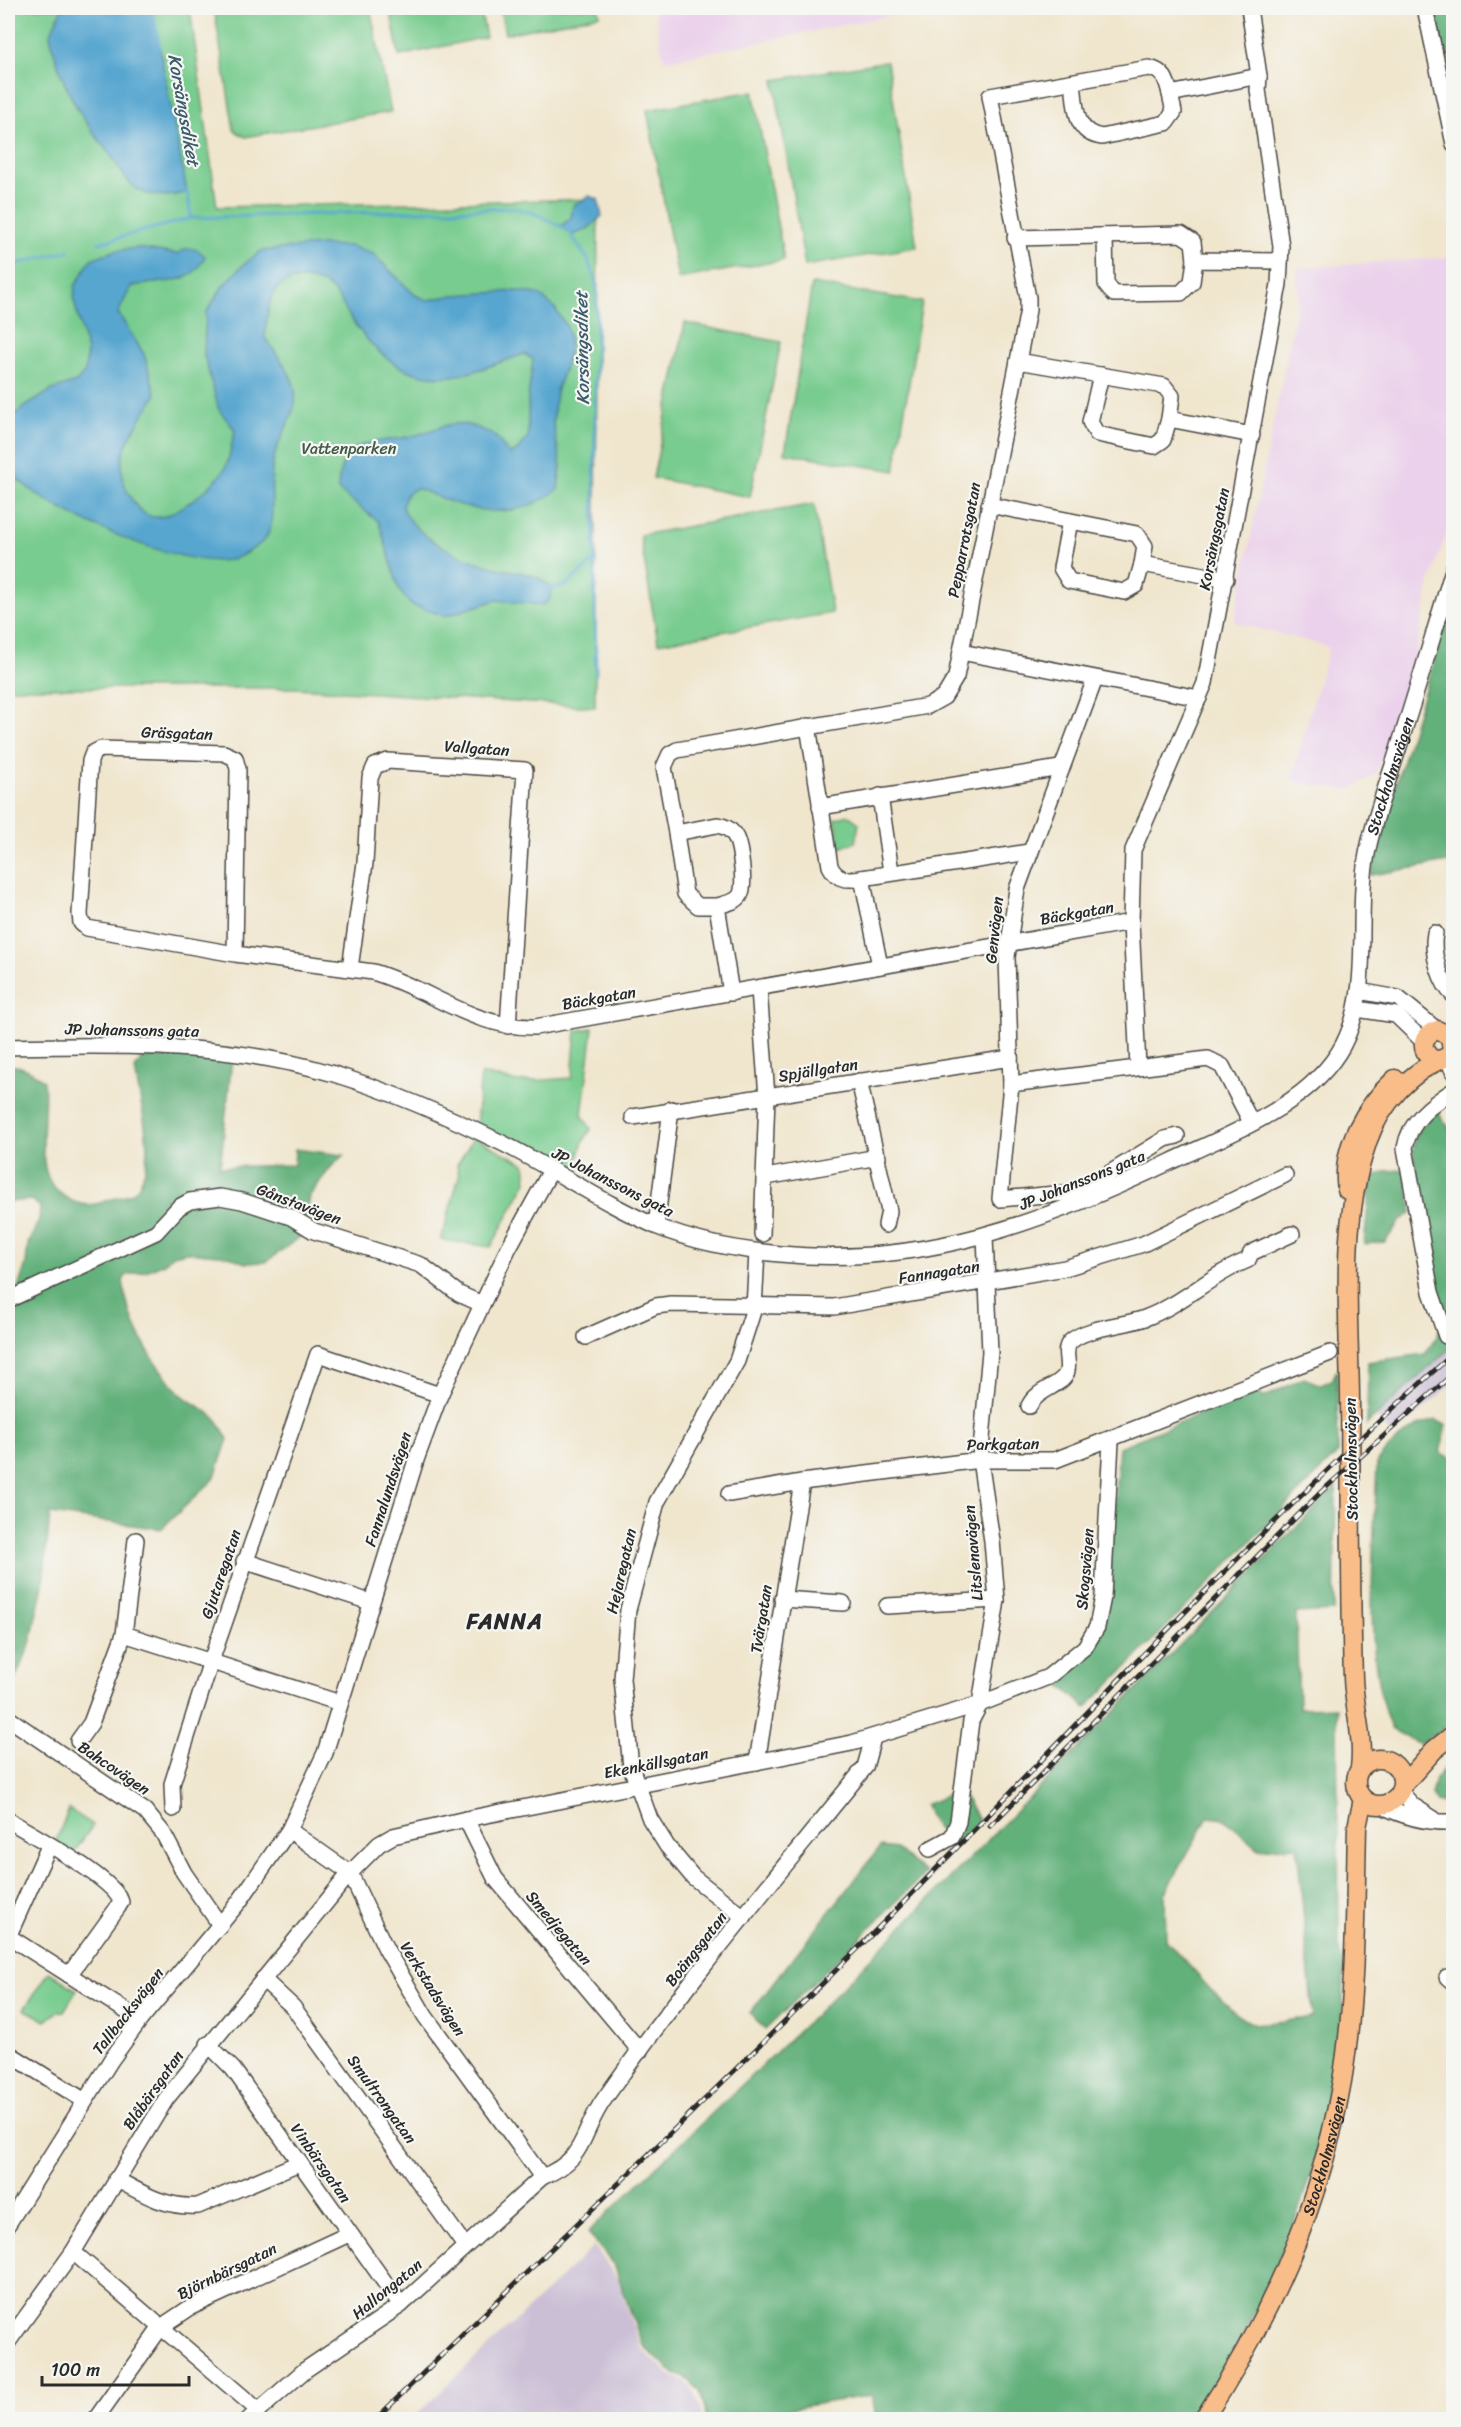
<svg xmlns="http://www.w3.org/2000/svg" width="1461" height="2427" font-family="Sriracha,sans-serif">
  <rect width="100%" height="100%" fill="#f6f6f2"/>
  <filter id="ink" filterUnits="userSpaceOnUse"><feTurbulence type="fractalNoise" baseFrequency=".0167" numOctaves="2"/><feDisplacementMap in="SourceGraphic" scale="12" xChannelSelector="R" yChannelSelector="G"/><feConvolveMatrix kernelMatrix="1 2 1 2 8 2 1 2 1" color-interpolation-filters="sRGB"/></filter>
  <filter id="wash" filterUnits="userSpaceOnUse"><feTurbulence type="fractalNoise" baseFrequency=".008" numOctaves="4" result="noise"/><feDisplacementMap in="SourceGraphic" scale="24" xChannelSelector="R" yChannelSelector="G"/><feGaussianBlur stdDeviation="1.35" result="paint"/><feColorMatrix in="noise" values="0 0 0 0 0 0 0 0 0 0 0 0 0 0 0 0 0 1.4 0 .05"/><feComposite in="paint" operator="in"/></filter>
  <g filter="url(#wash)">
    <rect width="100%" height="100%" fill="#f0e6ce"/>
    <g fill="#ebd1eb">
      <path d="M654 8H897L898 14 664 61Z"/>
      <path d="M1453 257V514L1430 582 1414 662 1376 774 1349 790 1301 783 1291 779 1329 647 1234 622 1298 300 1297 268Z"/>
    </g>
    <g fill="#cbbfd5">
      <path d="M1453 1346V1387L1451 1385 1393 1435 1376 1417Z"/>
      <path d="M594 2246 618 2280 640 2347 667 2373 687 2383 694 2391 703 2419H412Z"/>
    </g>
    <g fill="#78cc8f" stroke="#527c5d" stroke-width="1.5">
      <path d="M8 8H190L217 207 598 199 595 707 296 688H8Z"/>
      <path d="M214 8H370L391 112 245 137 234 130Z"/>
      <path d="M390 8H480L486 37 399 56Z"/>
      <path d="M500 8H598L600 15 505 34Z"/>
      <path d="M887 61 917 247 805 266 774 80Z"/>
      <path d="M753 91 784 260 678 279 647 110Z"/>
      <path d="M812 284 922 302 895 471 785 453Z"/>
      <path d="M685 323 781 342 750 497 653 478Z"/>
      <path d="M814 504 832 613 658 643 640 535Z"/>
      <path d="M848 815 859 823 856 842 840 848 835 819Z"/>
      <path d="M593 1028 582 1115 591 1129 583 1142 574 1172 512 1138 509 1142 476 1125 481 1074 518 1082 572 1078 576 1031Z"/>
      <path d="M474 1137 525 1164 527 1181 491 1247 441 1240 459 1177 457 1165Z"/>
      <path d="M69 1809 93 1825 73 1854 55 1843Z"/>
      <path d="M49 1972 77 1990 64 2011 57 2012 46 2021 24 2009Z"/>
    </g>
    <g fill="#62b07a" stroke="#466e52" stroke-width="1.5" fill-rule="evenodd">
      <path d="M1435 8H1453V96Z"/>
      <path d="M1453 598V861L1371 875 1377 845Z"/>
      <path d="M177 1056 232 1059 220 1167 294 1165 295 1149 344 1155 331 1167 310 1195 305 1233 266 1262 245 1263 229 1256 187 1252 173 1255 164 1263 146 1271 127 1275 123 1280C127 1321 151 1361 178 1391 188 1403 206 1408 216 1419 221 1425 224 1433 228 1439L214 1479 161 1529 50 1514 43 1585 29 1648 8 1693V1307L12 1305 26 1264 28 1244 39 1220 40 1207 32 1200 8 1202V1066C22 1064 34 1073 44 1081 47 1110 39 1144 46 1172 51 1191 74 1208 95 1204 101 1203 107 1200 112 1199 124 1196 133 1196 139 1185 157 1154 139 1101 135 1069L142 1058Z"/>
      <path d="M1438 1112 1453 1134V1346L1367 1424 1368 1362 1425 1354 1436 1338 1445 1315 1437 1288 1413 1152C1414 1132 1423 1123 1438 1112Z"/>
      <path d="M1405 1170 1412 1212 1399 1222 1385 1242 1364 1244 1371 1178 1387 1171Z"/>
      <path d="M1337 1370 1338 1453 1086 1708 1055 1680C1080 1664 1097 1646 1105 1618L1119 1447 1259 1390 1263 1398 1304 1378 1321 1385 1332 1380Z"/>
      <path d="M1436 1420 1447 1426 1440 1452 1453 1459V1722L1419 1744 1391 1729C1361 1654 1375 1542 1377 1461 1394 1442 1410 1425 1436 1420Z"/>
      <path d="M1336 1487 1334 1611 1296 1613 1299 1708 1337 1707 1339 1950C1347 1973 1343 1999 1341 2022 1329 2161 1270 2305 1192 2419H876L872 2395 775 2411V2419H707L700 2391 689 2380 669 2370 642 2344 615 2267 588 2232 815 2015ZM1208 1817 1225 1819 1259 1849 1297 1846 1313 2017 1254 2025 1238 2015 1210 1989 1166 1940 1165 1893Z"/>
      <path d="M1453 1758V1806L1437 1802 1431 1794 1435 1779Z"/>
      <path d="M960 1790 979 1820 959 1841C942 1837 929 1821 925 1805Z"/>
      <path d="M880 1847 896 1849 926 1873 765 2030 750 2013Z"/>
    </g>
    <g fill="#56a6d0" stroke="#40687e" stroke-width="1.5">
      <path d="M62 8H152L187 192C173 197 147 198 134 187 125 180 119 166 112 157 79 116 61 87 50 35Z"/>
      <path d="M589 196 598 199 602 216 586 230 572 235 561 226 571 218 573 206Z"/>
      <path d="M320 245 350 246 373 254 415 295 427 300 455 295 516 291 538 294 554 307 567 327 570 343 566 364 556 392 553 423 561 466 558 489C512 526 466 510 417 488L407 493 402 507C419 542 465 560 501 569 522 574 536 572 552 588L549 601 542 605 497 600 445 616 411 605 399 590 379 522 338 490C340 433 374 446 416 435 430 432 447 422 461 424 472 425 492 432 499 440 503 446 504 450 510 454L517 451 528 437V398L533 359 524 354C491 365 453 384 418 374 388 366 367 342 350 317 344 307 338 294 329 287 323 283 310 279 303 279 267 279 268 309 265 338 280 360 303 382 293 411 287 428 277 443 273 461 268 482 278 528 264 540 257 547 242 556 233 559 186 572 34 508 8 468L9 420 23 408 52 390 76 382 85 372 87 351 74 301 75 286 91 259 114 251 137 248 177 254C189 247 194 246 205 256 192 289 160 278 131 287L118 313 144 354 156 395C145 412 131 431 124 451 120 466 122 483 130 496 148 530 169 517 194 499 205 491 220 478 226 466 231 455 232 441 235 430L219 410 204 355 206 313 223 286 243 265 261 251Z"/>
    </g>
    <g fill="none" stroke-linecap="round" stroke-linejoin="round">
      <g stroke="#56a6d0" stroke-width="3">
        <path d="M152 8 160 48"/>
        <path d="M187 190 191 218"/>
        <path d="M99 243 191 218 514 208 534 213 568 230 588 260 597 286 594 496 596 674"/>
        <path d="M8 266 69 251"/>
        <path d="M550 589 566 585 594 561"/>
      </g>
    </g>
  </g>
  <g filter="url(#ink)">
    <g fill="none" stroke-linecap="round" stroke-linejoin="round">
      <g stroke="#494743" stroke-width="18">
        <g id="minor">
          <path d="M1425 8 1454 144"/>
          <path d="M1073 82C1076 105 1073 133 1102 137L1166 123 1174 112 1170 94 1259 76"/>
          <path d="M1105 236 1106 284 1114 294 1181 293 1192 282 1195 260 1280 261"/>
          <path d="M1015 238 1181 234 1193 242 1195 260"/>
          <path d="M1018 361 1164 386 1172 396 1169 419"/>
          <path d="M1101 375 1090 422 1097 434 1154 446 1163 440 1169 419 1252 435"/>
          <path d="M989 505 1137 534 1145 546 1142 564"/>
          <path d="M1070 521 1061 568 1069 581 1124 592 1136 585 1142 564 1226 579"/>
          <path d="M961 652 1199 698"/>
          <path d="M1095 679 1017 889 1007 957 1011 1084 1000 1199 1066 1193 1094 1183 1165 1139 1177 1136"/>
          <path d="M808 726 830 866C837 881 848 880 862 878L880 966"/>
          <path d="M880 796 891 872"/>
          <path d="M820 807 1060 768"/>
          <path d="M676 833 664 767 670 754 677 750 928 706 944 697 956 677 1028 310V298L990 96 1149 68C1164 71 1167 80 1170 94"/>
          <path d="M862 878 1029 852"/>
          <path d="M717 906C724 904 735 902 739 897 747 890 740 847 736 838 732 830 725 826 717 825L676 833 685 894 698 906H717L731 993"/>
          <path d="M1435 933C1431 952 1440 983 1454 996"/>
          <path d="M235 954 238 769 235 758 224 753 101 749 93 753 90 761 80 914 81 923 87 928 235 954 373 972C431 989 471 1028 535 1027L1131 922"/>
          <path d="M350 968 365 863 370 778 375 766 388 761 525 770 508 1026"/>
          <path d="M759 989 767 1097 762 1234"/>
          <path d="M1359 991 1398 998 1437 1030"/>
          <path d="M1357 1009 1396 1015 1423 1041"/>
          <path id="s1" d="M8 1047C118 1045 227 1042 334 1074 392 1092 450 1117 504 1144 556 1170 604 1204 658 1227 697 1243 738 1250 780 1254 921 1268 1045 1222 1170 1162 1229 1134 1311 1105 1343 1045 1373 987 1355 916 1367 854 1374 817 1389 780 1400 743 1419 684 1436 625 1454 567"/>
          <path d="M1447 1057 1454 1073"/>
          <path d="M1138 1067 1131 922 1133 850 1205 683 1279 284 1281 246 1258 90 1259 76 1249 8"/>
          <path d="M859 1081 889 1211 886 1225"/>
          <path d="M1011 1084 1208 1059 1222 1066 1251 1122"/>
          <path d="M633 1117 1010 1058"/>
          <path d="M766 1177 878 1157"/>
          <path d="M656 1226 671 1109"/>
          <path d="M8 1300 156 1232 179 1207 190 1201 220 1197 242 1201 291 1217 314 1231 421 1265 459 1294 482 1304"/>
          <path d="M1446 1336 1431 1292 1405 1148C1409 1121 1432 1104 1454 1090"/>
          <path d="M586 1337 656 1306 671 1304 834 1307 1065 1268 1143 1244 1285 1175"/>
          <path d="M1029 1406C1037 1389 1061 1386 1066 1374 1071 1364 1062 1351 1070 1342 1086 1327 1124 1326 1145 1318 1183 1304 1210 1275 1248 1260L1251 1253 1292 1234"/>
          <path d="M729 1494 802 1482 980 1460H1055L1330 1353"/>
          <path d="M244 1561 370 1602"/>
          <path d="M782 1599 843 1603"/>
          <path d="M887 1606 997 1600"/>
          <path d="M124 1634 340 1703"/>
          <path d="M8 1718 145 1811 163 1833 184 1873 220 1925"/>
          <path d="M78 1741 91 1723 124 1634 136 1540"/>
          <path d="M757 1762 802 1482"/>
          <path d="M1400 1791 1412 1805 1434 1819"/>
          <path d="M1381 1805C1405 1818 1427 1823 1454 1822"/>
          <path d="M173 1809 172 1784 211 1661 318 1354 440 1395"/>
          <path d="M466 1819 495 1878 640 2051"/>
          <path d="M8 1820C31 1834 115 1879 121 1902L118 1907 69 1975"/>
          <path d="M289 1830 350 1873 386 1949 425 2016 542 2177"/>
          <path d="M930 1849 952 1837 958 1822 971 1721 980 1704 997 1600 992 1541 980 1460 990 1352 985 1237"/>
          <path d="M744 1917 693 1877 667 1846 650 1819 631 1767 622 1679 628 1610 657 1502 737 1361 754 1308 757 1252"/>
          <path d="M8 1936 140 2020"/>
          <path d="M8 1937 49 1846"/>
          <path d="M1447 1977 1454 1983"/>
          <path d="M263 1979 293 2007 465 2246"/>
          <path d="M208 2044 233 2069 401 2305"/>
          <path d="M8 2053 85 2101"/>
          <path d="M116 2179C143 2194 166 2208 198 2206L299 2163"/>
          <path d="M8 2224 111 2060 140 2020 239 1902 289 1830 325 1753 416 1460 440 1395 508 1249 550 1172"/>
          <path d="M73 2252 258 2410"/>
          <path d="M8 2342 73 2252 166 2099 350 1873 379 1844 393 1836 466 1819 852 1743 980 1704 1048 1677 1085 1647 1097 1627 1103 1597 1111 1441"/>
          <path d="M95 2420 161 2327 191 2307 349 2234"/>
          <path d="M248 2420 305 2370 401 2305 542 2177C588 2159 580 2132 605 2098 686 1983 777 1876 865 1767L873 1738"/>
        </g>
      </g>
      <g stroke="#494743" stroke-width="21">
        <g id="major">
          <path d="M1347 1190C1340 1148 1366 1106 1395 1079"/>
          <circle cx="1379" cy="1782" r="23"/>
          <path d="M1360 1768C1364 1737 1354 1708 1353 1678 1350 1584 1351 1490 1350 1397 1349 1312 1339 1222 1368 1140 1380 1105 1411 1070 1447 1057L1452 1051 1450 1036 1437 1030C1422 1036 1419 1048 1432 1059L1439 1060"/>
          <path d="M1402 1786 1434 1750 1454 1734"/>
          <path id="s2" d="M1203 2420C1271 2317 1321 2203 1342 2081 1356 1998 1355 1912 1357 1827L1363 1799"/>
        </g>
      </g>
      <use href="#minor" stroke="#fff" stroke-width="15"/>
      <use href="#major" stroke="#f8bd89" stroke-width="18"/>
      <g stroke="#2b2b2b" stroke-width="5">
        <g id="rail">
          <path d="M990 1826 1321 1492 1454 1373"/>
          <path d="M375 2420C550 2249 727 2081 898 1908 1082 1721 1258 1527 1454 1353"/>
        </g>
      </g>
      <use href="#rail" stroke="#f6f6f2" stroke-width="3" stroke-dasharray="9" stroke-linecap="butt"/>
    </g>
  </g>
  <g text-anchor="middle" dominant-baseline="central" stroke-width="4.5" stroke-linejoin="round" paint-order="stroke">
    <g font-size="16" fill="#425b49" stroke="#f6f6f2">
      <text x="349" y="448">Vattenparken</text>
    </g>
    <g font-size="16" fill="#2b2b2b" stroke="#f6f6f2">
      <text transform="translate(1214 539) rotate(-79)">Korsängsgatan</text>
      <text transform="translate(964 540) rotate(-79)">Pepparrotsgatan</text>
      <text transform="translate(177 733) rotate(2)">Gräsgatan</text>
      <text transform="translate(477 748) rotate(4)">Vallgatan</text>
      <text stroke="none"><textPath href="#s1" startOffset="1707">Stockholmsvägen</textPath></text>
      <text transform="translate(1077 913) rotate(-10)">Bäckgatan</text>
      <text transform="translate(994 930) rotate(-84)">Genvägen</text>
      <text transform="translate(599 998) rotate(-10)">Bäckgatan</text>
      <text transform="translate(132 1030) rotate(1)">JP Johanssons gata</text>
      <text transform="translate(818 1070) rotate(-9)">Spjällgatan</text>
      <text transform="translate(1082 1180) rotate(-22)">JP Johanssons gata</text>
      <text transform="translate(613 1182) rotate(27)">JP Johanssons gata</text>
      <text transform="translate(299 1204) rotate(21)">Gånstavägen</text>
      <text transform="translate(939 1272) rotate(-9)">Fannagatan</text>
      <text transform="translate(1003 1444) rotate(-1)">Parkgatan</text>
      <text transform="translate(1351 1459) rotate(-91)">Stockholmsvägen</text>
      <text transform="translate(388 1489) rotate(-72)">Fannalundsvägen</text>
      <text transform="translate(973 1553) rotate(-95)">Litslenavägen</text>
      <text transform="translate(1085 1569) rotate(-85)">Skogsvägen</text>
      <text transform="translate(621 1571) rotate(-77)">Hejaregatan</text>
      <text transform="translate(221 1574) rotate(-71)">Gjutaregatan</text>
      <text transform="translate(761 1619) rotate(-81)">Tvärgatan</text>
      <text transform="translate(656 1763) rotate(-11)">Ekenkällsgatan</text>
      <text transform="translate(114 1768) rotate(34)">Bahcovägen</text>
      <text transform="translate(559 1928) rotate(50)">Smedjegatan</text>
      <text transform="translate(696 1949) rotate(-52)">Boängsgatan</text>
      <text transform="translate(433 1989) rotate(58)">Verkstadsvägen</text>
      <text transform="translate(128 2011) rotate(-52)">Tallbacksvägen</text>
      <text transform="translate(153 2090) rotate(-55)">Blåbärsgatan</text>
      <text transform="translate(382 2099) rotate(54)">Smultrongatan</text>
      <text stroke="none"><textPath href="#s2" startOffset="292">Stockholmsvägen</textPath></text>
      <text transform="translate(321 2163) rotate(55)">Vinbärsgatan</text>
      <text transform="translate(227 2271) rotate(-26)">Björnbärsgatan</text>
      <text transform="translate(387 2289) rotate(-39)">Hallongatan</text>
    </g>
    <g font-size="18" font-style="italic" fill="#3c5c6d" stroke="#f6f6f2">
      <text transform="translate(184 110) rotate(80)">Korsängsdiket</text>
      <text transform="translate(582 348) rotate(-91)">Korsängsdiket</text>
    </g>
    <g font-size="22" font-weight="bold" letter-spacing="1.5" fill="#2b2b2b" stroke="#f6f6f2">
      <text x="505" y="1621">FANNA</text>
    </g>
  </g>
  <rect width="1461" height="2427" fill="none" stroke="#f6f6f2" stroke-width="30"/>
  <path d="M42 2376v9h147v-9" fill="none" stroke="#2b2b2b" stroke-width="3"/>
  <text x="51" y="2376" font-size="18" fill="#2b2b2b" stroke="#f6f6f2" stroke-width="4.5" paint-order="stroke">100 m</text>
</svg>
